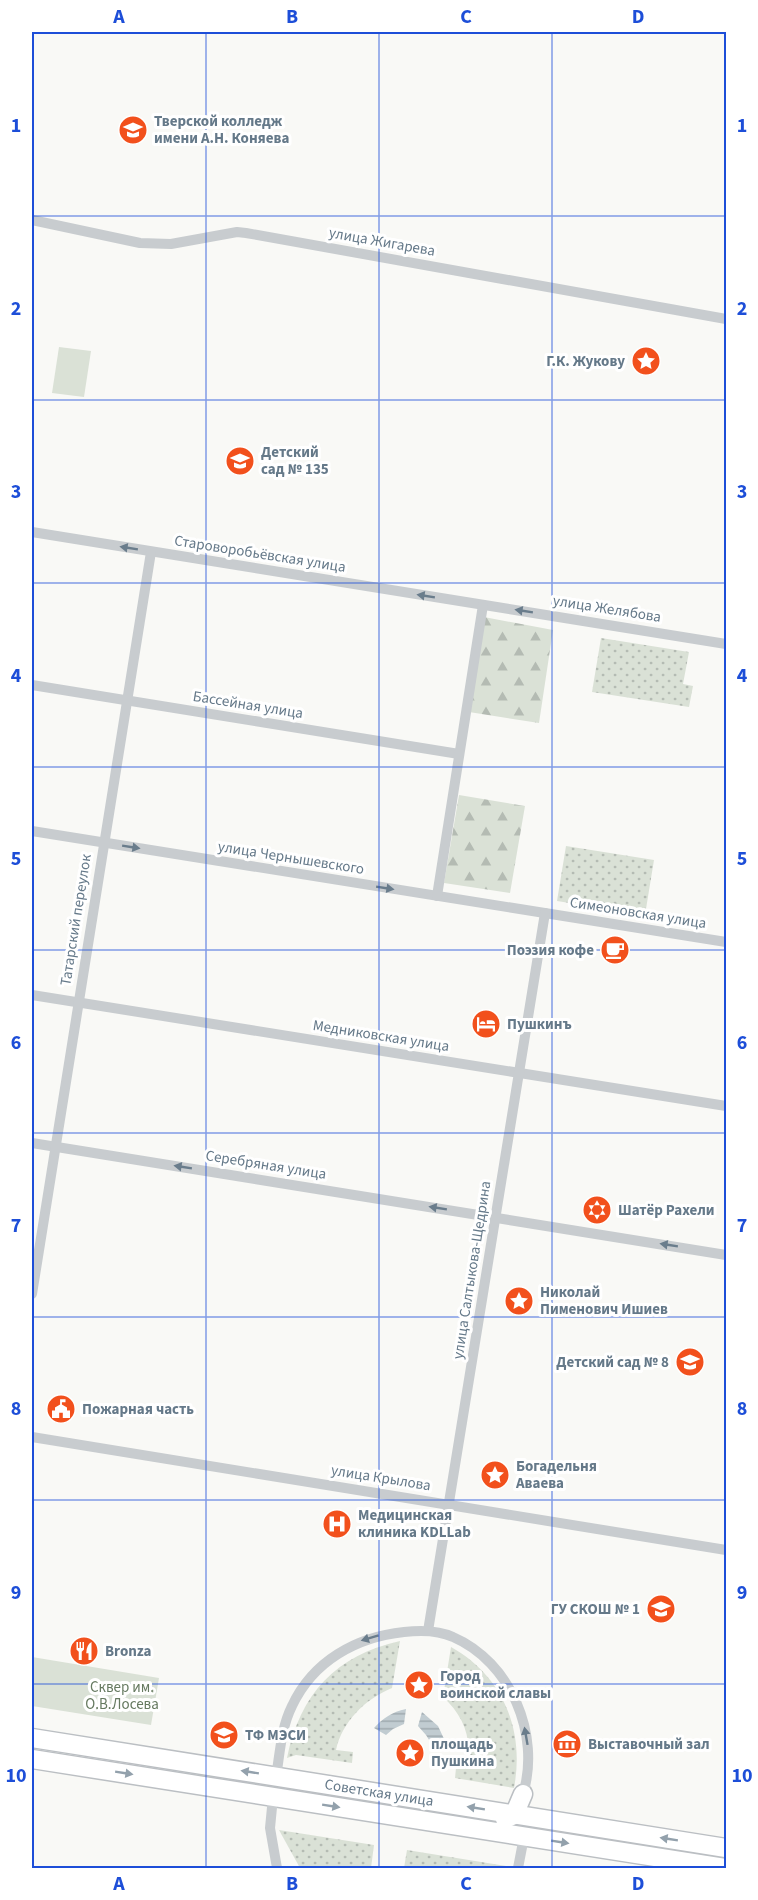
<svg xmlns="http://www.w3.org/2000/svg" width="758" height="1900" font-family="'Source Sans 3',sans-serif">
  <defs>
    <pattern id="grass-dots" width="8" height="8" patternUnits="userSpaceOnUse" patternTransform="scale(1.5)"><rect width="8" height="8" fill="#dae1d6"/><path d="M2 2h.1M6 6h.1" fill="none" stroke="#b4bbb3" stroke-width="1.8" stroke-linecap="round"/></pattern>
    <pattern id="forest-firs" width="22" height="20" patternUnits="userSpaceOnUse" patternTransform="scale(1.5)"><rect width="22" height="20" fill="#dae1d6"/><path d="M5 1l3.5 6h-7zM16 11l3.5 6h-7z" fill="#b4bbb3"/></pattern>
    <pattern id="water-rules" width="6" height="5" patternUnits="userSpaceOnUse" patternTransform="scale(1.5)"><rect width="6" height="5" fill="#c1ccd1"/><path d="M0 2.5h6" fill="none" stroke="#a0aaaf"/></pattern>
  </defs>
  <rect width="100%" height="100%" fill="#f9f9f6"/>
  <g fill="url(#grass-dots)">
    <path d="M601 638 689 652 683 684 693 686 689 707 592 692Z"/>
    <path d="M566 846 654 860 645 915 557 901Z"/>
    <path d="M400 1641 392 1688C365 1699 342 1722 336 1750L353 1752 352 1763 296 1755 287 1758C300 1694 336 1655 400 1641Z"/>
    <path d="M451 1647C503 1676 525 1730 514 1788L455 1778 456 1768 465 1769C474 1741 464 1716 443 1697Z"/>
    <path d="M279 1830 374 1845 371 1868H300Z"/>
    <path d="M407 1850 506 1866 503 1868H404Z"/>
  </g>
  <g fill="url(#forest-firs)">
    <path d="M484 617 553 630 539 723 469 712Z"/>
    <path d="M459 795 525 806 510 893 444 883Z"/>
  </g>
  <g fill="#dae1d6">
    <path d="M59 347 91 351 84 397 52 393Z"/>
    <path d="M32 1657 159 1678 151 1725 32 1706Z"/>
  </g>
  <g fill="url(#water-rules)">
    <path d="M406 1709 404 1724 393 1729 386 1735 374 1728C383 1718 392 1712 406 1709Z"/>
    <path d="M422 1712 438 1726 445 1741 431 1743 426 1735 418 1726Z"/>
  </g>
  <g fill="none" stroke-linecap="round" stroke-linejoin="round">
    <g stroke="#bbbfc3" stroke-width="21">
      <g id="primary">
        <path d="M32 1738 726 1848"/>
        <path d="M32 1759 725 1868"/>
        <path d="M505 1819 514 1815 523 1794"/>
      </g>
    </g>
    <g stroke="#c8cccf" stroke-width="10">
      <path d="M32 220 140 243 171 244 237 232 246 233 726 319"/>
      <path d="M32 532 726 644"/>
      <path d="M32 685 459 754"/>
      <path d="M32 831 726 942"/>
      <path d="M437 896 483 605"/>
      <path d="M32 995 726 1106"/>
      <path d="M32 1143 726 1255"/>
      <path d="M32 1294 151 552"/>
      <path d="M32 1437 726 1550"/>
      <path d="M428 1631 545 913"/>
      <path d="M276 1777C280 1753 281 1728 292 1706 313 1661 356 1637 404 1632 421 1630 438 1630 453 1637 511 1662 541 1735 523 1794"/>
      <path d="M273 1797 270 1828 277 1868"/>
      <path d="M518 1868 524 1837"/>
    </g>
    <use href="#primary" stroke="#fff" stroke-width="18"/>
  </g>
  <defs><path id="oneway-solid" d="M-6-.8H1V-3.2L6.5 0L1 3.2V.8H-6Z" transform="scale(1.5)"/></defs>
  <g fill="#6a7d8c">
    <use href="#oneway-solid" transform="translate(129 548) rotate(-171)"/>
    <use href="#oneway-solid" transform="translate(426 596) rotate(-171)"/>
    <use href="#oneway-solid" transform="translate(524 611) rotate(-171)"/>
    <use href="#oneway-solid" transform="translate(131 847) rotate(9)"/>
    <use href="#oneway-solid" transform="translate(385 888) rotate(9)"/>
    <use href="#oneway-solid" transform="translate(183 1167) rotate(-171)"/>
    <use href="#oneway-solid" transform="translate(438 1208) rotate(-171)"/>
    <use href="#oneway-solid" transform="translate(669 1245) rotate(-171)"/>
    <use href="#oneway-solid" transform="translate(370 1638) rotate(163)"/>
    <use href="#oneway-solid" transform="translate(526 1736) rotate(-100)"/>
  </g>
  <g fill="#93a1ac">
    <use href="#oneway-solid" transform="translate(250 1772) rotate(-171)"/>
    <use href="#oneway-solid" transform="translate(124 1773) rotate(9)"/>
    <use href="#oneway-solid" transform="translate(331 1806) rotate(9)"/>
    <use href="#oneway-solid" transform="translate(476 1808) rotate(-171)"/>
    <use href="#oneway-solid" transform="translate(669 1839) rotate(-171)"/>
    <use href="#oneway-solid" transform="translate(560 1842) rotate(9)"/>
  </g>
  <path fill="none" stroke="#1d4ed8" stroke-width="1.5" stroke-opacity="0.55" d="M206 32V1868M379 32V1868M552 32V1868M32 216H726M32 400H726M32 583H726M32 767H726M32 950H726M32 1133H726M32 1317H726M32 1500H726M32 1684H726"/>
  <defs>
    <g id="university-disc" transform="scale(1.5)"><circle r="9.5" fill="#f2501c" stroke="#fff"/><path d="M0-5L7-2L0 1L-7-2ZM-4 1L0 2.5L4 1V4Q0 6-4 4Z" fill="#fff"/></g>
    <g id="sight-disc" transform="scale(1.5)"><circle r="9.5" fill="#f2501c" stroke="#fff"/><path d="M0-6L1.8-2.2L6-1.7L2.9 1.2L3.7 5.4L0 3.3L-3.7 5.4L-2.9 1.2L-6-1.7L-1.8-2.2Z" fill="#fff"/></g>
    <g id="school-disc" transform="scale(1.5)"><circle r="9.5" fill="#f2501c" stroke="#fff"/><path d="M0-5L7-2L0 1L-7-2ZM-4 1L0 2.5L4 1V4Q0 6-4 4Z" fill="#fff"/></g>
    <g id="cafe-disc" transform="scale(1.5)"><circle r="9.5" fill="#f2501c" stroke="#fff"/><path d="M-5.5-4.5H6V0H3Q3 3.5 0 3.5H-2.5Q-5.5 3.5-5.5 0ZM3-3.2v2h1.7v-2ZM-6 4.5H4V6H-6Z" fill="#fff"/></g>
    <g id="hotel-disc" transform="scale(1.5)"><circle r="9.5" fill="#f2501c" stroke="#fff"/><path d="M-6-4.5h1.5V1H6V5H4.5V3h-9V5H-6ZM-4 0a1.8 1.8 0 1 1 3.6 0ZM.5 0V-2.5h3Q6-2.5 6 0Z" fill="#fff"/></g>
    <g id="synagogue-disc" transform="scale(1.5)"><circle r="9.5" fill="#f2501c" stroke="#fff"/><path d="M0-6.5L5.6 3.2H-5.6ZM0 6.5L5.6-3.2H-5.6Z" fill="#fff"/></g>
    <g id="civic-disc" transform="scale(1.5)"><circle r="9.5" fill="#f2501c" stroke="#fff"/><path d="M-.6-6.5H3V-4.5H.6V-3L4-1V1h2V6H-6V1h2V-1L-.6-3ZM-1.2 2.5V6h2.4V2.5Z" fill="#fff"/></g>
    <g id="hospital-disc" transform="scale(1.5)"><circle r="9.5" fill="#f2501c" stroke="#fff"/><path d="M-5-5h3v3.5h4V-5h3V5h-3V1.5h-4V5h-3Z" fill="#fff"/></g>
    <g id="restaurant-disc" transform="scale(1.5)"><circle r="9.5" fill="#f2501c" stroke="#fff"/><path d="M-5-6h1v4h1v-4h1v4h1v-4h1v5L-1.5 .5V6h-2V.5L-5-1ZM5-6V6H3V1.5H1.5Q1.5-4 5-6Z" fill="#fff"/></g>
    <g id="museum-disc" transform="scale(1.5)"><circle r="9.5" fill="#f2501c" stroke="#fff"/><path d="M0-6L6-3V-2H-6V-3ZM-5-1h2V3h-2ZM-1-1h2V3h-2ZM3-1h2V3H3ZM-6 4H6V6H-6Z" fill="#fff"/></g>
  </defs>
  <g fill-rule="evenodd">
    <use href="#university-disc" x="133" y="130"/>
    <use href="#sight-disc" x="646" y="361"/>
    <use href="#school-disc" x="240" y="461"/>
    <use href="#cafe-disc" x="615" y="950"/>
    <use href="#hotel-disc" x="486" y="1024"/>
    <use href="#synagogue-disc" x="597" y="1210"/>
    <use href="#sight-disc" x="519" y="1301"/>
    <use href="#school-disc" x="690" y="1362"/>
    <use href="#civic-disc" x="61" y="1409"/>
    <use href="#sight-disc" x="495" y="1475"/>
    <use href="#hospital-disc" x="337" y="1524"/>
    <use href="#school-disc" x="661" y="1609"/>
    <use href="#restaurant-disc" x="84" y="1651"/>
    <use href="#sight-disc" x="419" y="1685"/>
    <use href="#university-disc" x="224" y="1735"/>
    <use href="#museum-disc" x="567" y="1744"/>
    <use href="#sight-disc" x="410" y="1753"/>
  </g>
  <g text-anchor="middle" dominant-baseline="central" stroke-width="6" stroke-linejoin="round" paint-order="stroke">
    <g font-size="15" font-weight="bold" fill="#657989" stroke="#fff" text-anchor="start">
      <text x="154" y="121">Тверской колледж<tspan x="154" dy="17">имени А.Н. Коняева</tspan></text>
      <text x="625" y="361" text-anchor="end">Г.К. Жукову</text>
      <text x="261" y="452">Детский<tspan x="261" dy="17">сад № 135</tspan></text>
      <text x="594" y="950" text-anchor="end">Поэзия кофе</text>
      <text x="507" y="1024">Пушкинъ</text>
      <text x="618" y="1210">Шатёр Рахели</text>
      <text x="540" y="1292">Николай<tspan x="540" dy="17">Пименович Ишиев</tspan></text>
      <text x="669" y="1362" text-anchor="end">Детский сад № 8</text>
      <text x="82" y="1409">Пожарная часть</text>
      <text x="516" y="1466">Богадельня<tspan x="516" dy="17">Аваева</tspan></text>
      <text x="358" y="1515">Медицинская<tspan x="358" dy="17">клиника KDLLab</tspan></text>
      <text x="640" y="1609" text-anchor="end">ГУ СКОШ № 1</text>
      <text x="105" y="1651">Bronza</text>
      <text x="440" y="1676">Город<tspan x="440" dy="17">воинской славы</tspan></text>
      <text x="245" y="1735">ТФ МЭСИ</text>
      <text x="431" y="1744">площадь<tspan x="431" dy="17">Пушкина</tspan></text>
      <text x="588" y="1744">Выставочный зал</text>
    </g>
    <g font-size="15" fill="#657989" stroke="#fff">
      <text transform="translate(382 242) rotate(10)">улица Жигарева</text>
      <text transform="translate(260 554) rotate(9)">Староворобьёвская улица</text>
      <text transform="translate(607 609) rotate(9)">улица Желябова</text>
      <text transform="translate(248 705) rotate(9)">Бассейная улица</text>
      <text transform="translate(291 858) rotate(9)">улица Чернышевского</text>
      <text transform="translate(638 913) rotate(9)">Симеоновская улица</text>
      <text transform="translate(76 920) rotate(-81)">Татарский переулок</text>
      <text transform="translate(381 1036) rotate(9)">Медниковская улица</text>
      <text transform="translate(266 1165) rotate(9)">Серебряная улица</text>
      <text transform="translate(472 1270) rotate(-81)">улица Салтыкова-Щедрина</text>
      <text transform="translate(381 1478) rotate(9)">улица Крылова</text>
      <text transform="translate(379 1793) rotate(9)">Советская улица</text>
    </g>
    <g font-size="15" fill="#667a60" stroke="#fff">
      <text x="122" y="1687">Сквер им.<tspan x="122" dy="17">О.В.Лосева</tspan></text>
    </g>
  </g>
  <rect width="758" height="1900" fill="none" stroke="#ffffff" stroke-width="66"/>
  <rect x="33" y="33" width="692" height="1834" fill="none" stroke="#1d4ed8" stroke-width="2"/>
  <g font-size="20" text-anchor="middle" font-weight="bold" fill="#1d4ed8">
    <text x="119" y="23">A</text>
    <text x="292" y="23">B</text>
    <text x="466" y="23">C</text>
    <text x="638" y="23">D</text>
    <text x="16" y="132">1</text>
    <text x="742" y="132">1</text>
    <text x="16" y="315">2</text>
    <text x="742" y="315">2</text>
    <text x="16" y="498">3</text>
    <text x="742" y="498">3</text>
    <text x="16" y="682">4</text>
    <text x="742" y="682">4</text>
    <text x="16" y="865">5</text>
    <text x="742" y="865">5</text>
    <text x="16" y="1049">6</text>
    <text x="742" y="1049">6</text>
    <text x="16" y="1232">7</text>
    <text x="742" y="1232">7</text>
    <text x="16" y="1415">8</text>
    <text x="742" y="1415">8</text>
    <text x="16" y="1599">9</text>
    <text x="742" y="1599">9</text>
    <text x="16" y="1782">10</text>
    <text x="742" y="1782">10</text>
    <text x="119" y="1890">A</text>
    <text x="292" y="1890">B</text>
    <text x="466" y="1890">C</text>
    <text x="638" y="1890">D</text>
  </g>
</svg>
